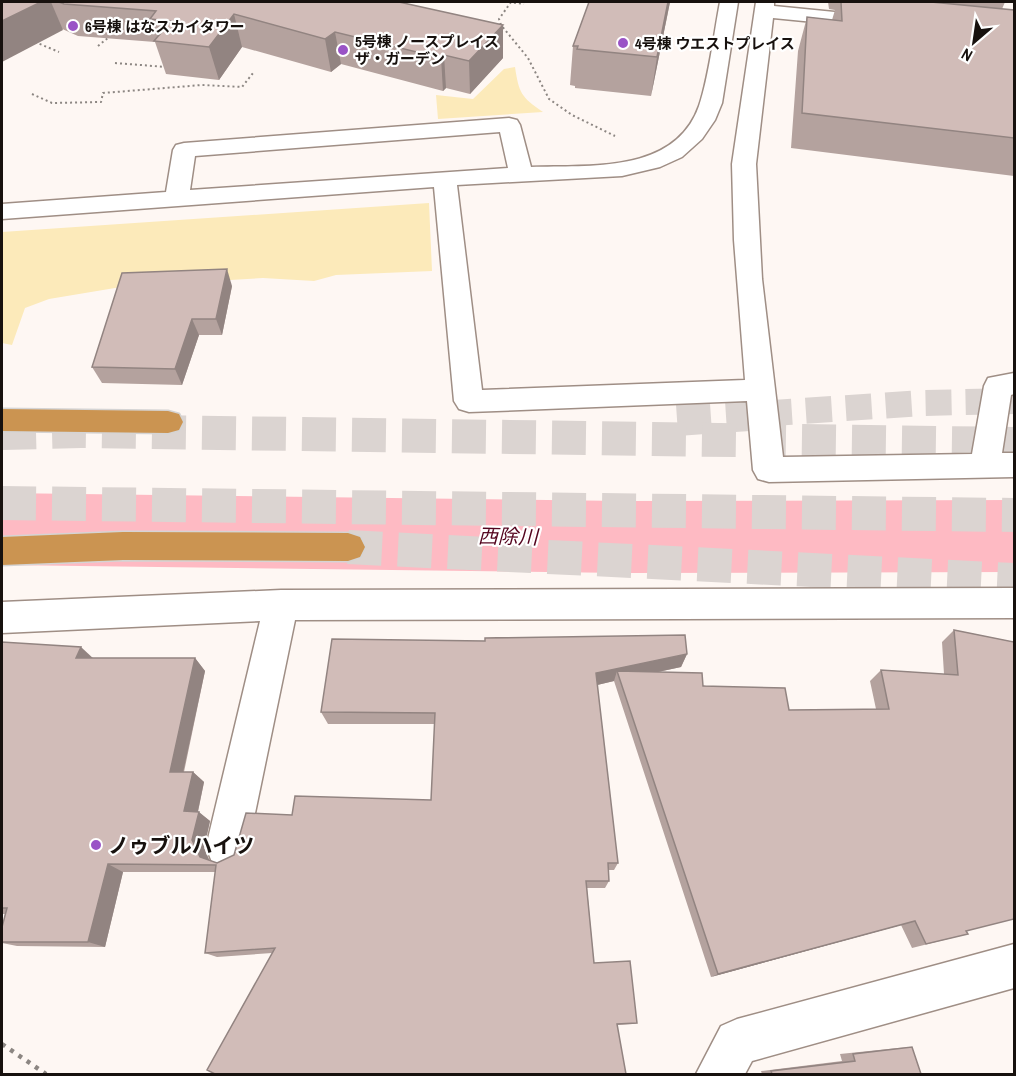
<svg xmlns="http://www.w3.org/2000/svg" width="1016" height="1076" font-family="'Archivo Narrow','Noto Sans JP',sans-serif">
  <rect width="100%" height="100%" fill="#fef7f3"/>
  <g fill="#fceaba">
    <path d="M515 67C519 93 521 97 543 112L438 119 436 95 473 99 504 69Z"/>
    <path d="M429 203 432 271 336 275 314 281 263 278 127 286 49 299 25 308 12 345 2 343V232Z"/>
  </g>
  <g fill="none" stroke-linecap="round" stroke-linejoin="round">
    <path fill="#febac3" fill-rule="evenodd" d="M2 493 624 501 1014 500V572L624 573 2 565Z"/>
    <path stroke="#dbd4d1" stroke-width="26" stroke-dasharray="26 14" stroke-linecap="butt" d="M726 416 923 403 1014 401"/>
    <g stroke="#dbd4d1" stroke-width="34" stroke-dasharray="34 16" stroke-linecap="butt">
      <path d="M677 419 749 414"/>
      <path d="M2 433 81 431 1014 444"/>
      <path d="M2 503 1014 515"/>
      <path d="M348 547 1014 580"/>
    </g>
    <g stroke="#9f8e85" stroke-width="3">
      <g id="minor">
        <path d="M720 2H738L722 103 715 120 702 139 682 157 660 167 622 176 457 185 482 390 745 380 734 240 732 164 756 2H774V6L875 16 882 18 885 22 882 26 875 28 773 18 756 164 762 279 783 457 972 454 984 386 988 378 1014 373V394L1011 395 1002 453H1014V477L769 482 758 479 753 470 747 401 469 412 459 409 454 401 434 187 2 219V204L166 192 173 150 176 145 184 143 509 118 517 120 520 125 531 167C589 165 675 174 699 106 709 77 714 33 720 2ZM500 132 508 168 190 190 195 156Z"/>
        <path d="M1014 588V618L295 620 248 847 242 862 227 868 212 862 206 847 260 621 2 633V602L281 590Z"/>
        <path d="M1014 944V988L752 1061 745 1074H696L721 1026 737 1019Z"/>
      </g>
    </g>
    <g stroke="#d5d4d4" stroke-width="3">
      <g id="highway">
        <path d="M2 409 168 411 179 414 183 422 179 430 168 433 2 431Z"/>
        <path d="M123 532 348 533 360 537 365 547 360 557 348 561 123 560 2 565V537Z"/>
      </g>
    </g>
    <g stroke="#8c8682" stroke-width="2" stroke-dasharray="2 3" stroke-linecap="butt">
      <path d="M509 2 524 4"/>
      <path d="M511 2 499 19 501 25 528 58 549 99 572 115 615 136"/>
      <path d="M35 42 59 52"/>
      <path d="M98 46 109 37"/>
      <path d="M115 63 166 67"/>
      <path d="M32 94 52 103 101 102 103 93 202 85 242 87 253 73"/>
    </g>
    <path stroke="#8c8682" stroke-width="4.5" stroke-dasharray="4 6" stroke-linecap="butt" d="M2 1044 46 1074"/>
    <use href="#minor" fill="#fff" fill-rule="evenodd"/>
    <use href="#highway" fill="#cb9451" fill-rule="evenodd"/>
  </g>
  <g fill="#b4a29e">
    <path d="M2 2H399L503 25V58L470 94 446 88 443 91 341 64 331 72 242 47 219 80 166 74 155 42 78 36Z"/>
    <path d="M589 2H670L651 96 575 88V86L570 85 573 46Z"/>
    <path d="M828 2H1005L1002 9 1014 10V176L791 148 798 51 807 17 832 20 835 10 829 9Z"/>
    <path d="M232 286 222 335H199L182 385 102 383 92 367Z"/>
    <path d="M954 630 1014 642 966 931 968 934 912 948 901 925 711 977 614 681 597 685 618 863 614 870H609V881L605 888H587L594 963 637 1023 632 1024 617 1025 272 953 217 957 205 953 216 872H123L105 947 17 946 2 943V927L5 914H2V642L93 658H195L205 671 184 772H193L204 782 198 812 210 821 204 848 209 860 217 863 234 855 292 815 431 800 435 724H328L321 712 687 654 681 667 658 672 789 710 876 709 870 681 881 670 944 674 942 642Z"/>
    <path d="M912 1047 921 1074H762L761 1071 842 1061 840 1054 898 1048Z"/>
  </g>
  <g fill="#928481">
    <path d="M41 2H51L63 30 2 62V21Z"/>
    <path d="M668 2H670L651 96 657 57Z"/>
    <path d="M234 14 242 47 219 80 209 47Z"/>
    <path d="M503 25V58L470 94 469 61Z"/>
    <path d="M335 32 341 64 331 72 325 39Z"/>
    <path d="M444 55 446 88 443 91 441 58Z"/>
    <path d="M227 269 232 286 222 335 216 319Z"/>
    <path d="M192 319 199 335 182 385 175 369Z"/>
    <path d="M81 647 95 660 76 658Z"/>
    <path d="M687 654 681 667 620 680 617 671 614 681 593 686 596 673Z"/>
    <path d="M195 658 205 671 181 782 170 772Z"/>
    <path d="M193 772 204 782 196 820 184 811Z"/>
    <path d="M199 812 210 821 204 848 211 864 200 857 192 840Z"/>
    <path d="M108 864 123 872 105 947 88 942Z"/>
    <path d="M915 921 901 925 711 977 718 974Z"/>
  </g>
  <g fill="#d1bcb8" stroke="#928481" stroke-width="1.5">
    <path d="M2 2H41L2 21Z"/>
    <path d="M59 2H399L503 25 469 61 444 55 441 58 335 32 325 39 234 14 209 47 154 41 171 21 150 19 156 11 64 4Z"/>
    <path d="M589 2H668L657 57 577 49 578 46H573Z"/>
    <path d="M841 2H931L1014 10V138L802 113 807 17 842 21Z"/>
    <path d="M227 269 216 319H192L175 369 92 367 122 273Z"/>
    <path d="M954 630 1014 642V919L966 931 968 934 926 944 915 921 718 974 617 671 702 673 703 686 785 688 789 710 889 709 881 670 958 675Z"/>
    <path d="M685 635 687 654 596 673 618 863H608L609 881H586L594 963 630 961 637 1023 617 1024 626 1074H215L207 1070 275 948 205 953 216 865 108 864 88 942H2V927L7 908H2V642L81 647 76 658H195L170 772H193L184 811 199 812 192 840 200 857 217 863 234 855 246 813 292 815 295 796 431 800 435 713 321 712 332 639 485 641V638Z"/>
    <path d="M912 1047 921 1074H772L771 1071 855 1061 853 1054Z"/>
  </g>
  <g fill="#9a53c6" stroke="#fff" stroke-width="2">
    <circle cx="73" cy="26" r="6"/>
    <circle cx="623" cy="43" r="6"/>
    <circle cx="343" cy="50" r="6"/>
    <circle cx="96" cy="845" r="6"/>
  </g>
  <g text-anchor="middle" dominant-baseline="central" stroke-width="4.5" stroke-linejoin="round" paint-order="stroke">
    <g font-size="15" font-weight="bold" fill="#17110e" stroke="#fff" text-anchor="start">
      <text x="85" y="26">6号棟 はなスカイタワー</text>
      <text x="355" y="41">5号棟 ノースプレイス<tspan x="355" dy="17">ザ・ガーデン</tspan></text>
      <text x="635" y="43">4号棟 ウエストプレイス</text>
    </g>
    <g font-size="20" font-style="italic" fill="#53031d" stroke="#fff">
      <text transform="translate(508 536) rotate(1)">西除川</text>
    </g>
    <g font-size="21" font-weight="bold" fill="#17110e" stroke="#fff" text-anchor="start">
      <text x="108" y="845">ノゥブルハイツ</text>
    </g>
  </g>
  <rect width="1016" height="1076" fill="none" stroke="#17110e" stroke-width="6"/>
  <g transform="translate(974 42) rotate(209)" stroke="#ffffff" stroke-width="4.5" paint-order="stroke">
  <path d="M0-4.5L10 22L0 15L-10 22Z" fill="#17110e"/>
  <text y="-9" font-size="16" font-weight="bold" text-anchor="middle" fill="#17110e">N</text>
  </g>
</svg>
